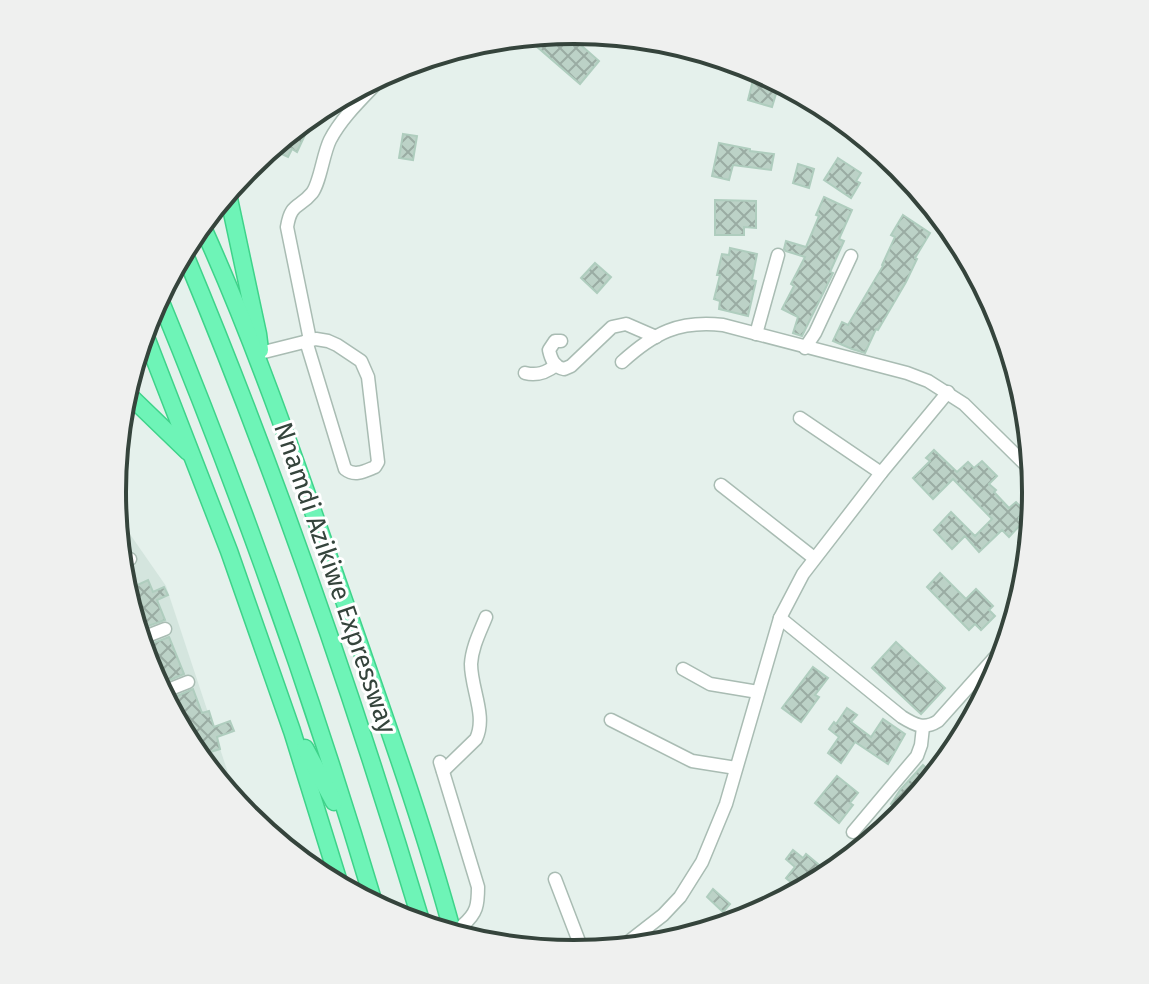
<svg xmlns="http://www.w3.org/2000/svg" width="1149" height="984" font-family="'Fira Sans',sans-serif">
  <defs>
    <pattern id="building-cross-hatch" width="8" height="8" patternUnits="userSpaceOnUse" patternTransform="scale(2)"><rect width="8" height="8" fill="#bcd2c7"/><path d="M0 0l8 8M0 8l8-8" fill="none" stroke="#9aaca3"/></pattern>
  </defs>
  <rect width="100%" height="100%" fill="#e5f1ec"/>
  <path fill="#d4e5de" d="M118 517 166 586 239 806 147 668Z"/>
  <g fill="url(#building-cross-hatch)" stroke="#afcdbe" stroke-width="2">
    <path d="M566 32 599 61 580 84 528 39Z"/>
    <path d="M756 68 779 84 772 107 748 100Z"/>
    <path d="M310 124 297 152 292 149 288 157 271 149Z"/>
    <path d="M403 134 417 136 413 160 399 158Z"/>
    <path d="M719 143 750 149V151L774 154 771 170 733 165 729 180 712 176Z"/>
    <path d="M838 158 861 173 856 181 860 183 851 198 824 180Z"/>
    <path d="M798 164 814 169 809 188 793 183Z"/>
    <path d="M824 197 852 210 839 239 844 241 830 272 833 273 802 336 793 333 798 317 782 309 794 286 791 284 805 257 786 251 784 249 786 241 806 247 819 216 816 215Z"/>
    <path d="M715 200 756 201V228L744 227V235H715Z"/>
    <path d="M903 215 930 233 915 258 917 259 906 282 878 330 876 329 865 353 852 349 833 341 842 322 848 325 883 266 882 265 895 237 891 235Z"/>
    <path d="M730 248 757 254 752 280 756 281 748 316 719 309 720 301 714 299 720 275H717L722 254 729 255Z"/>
    <path d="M595 263 611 277 597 293 581 278Z"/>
    <path d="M934 450 957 472 968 462 974 468 982 461 997 476 989 484 996 490 994 492 1009 508 1016 502 1025 511 1019 518 1023 522 1009 537 1002 530 979 552 965 536 952 549 934 530 951 512 975 536 992 519 953 479 933 499 913 478 930 461 926 458Z"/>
    <path d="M940 573 966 599 976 589 993 606 989 610 995 616 981 630 975 624 969 630 927 587Z"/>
    <path d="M148 580 153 592 164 587 168 595 157 600 165 620 140 629 137 614 144 612 133 587Z"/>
    <path d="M169 637 184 674 158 685 148 668 143 647Z"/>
    <path d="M896 642 945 688 921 714 872 668Z"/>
    <path d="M813 667 828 678 815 695 819 697 801 722 782 708Z"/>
    <path d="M193 689 202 713 209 711 214 727 230 721 234 731 217 737 220 749 204 754 189 731 183 709 176 712 168 700Z"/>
    <path d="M847 708 857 715 851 722 871 737 883 719 905 734 888 764 855 742 841 763 828 753 839 737 829 729 834 722 836 724Z"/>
    <path d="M923 765 932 773 901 819 864 844 862 842 882 818 888 823 897 808 891 804 900 790Z"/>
    <path d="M837 776 858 793 850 803 853 805 839 823 815 803Z"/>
    <path d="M793 850 803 858 806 854 825 870 798 888 786 878 795 867 786 859Z"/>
    <path d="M713 889 730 904 723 912 707 897Z"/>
  </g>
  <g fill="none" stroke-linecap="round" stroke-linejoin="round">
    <g stroke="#a9bcb3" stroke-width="15">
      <g id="minor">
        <path d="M756 334 778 255"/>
        <path d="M310 340 287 227C291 202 299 209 312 193 320 183 323 154 330 140 343 115 367 94 386 73"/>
        <path d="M561 341H555L549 350C551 359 554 367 564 369L571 366 612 327 626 324 656 337"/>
        <path d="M805 348 815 333 851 256"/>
        <path d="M260 353 316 339 328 341 337 345 361 361 368 377 378 462 375 467C365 471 355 477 345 469L306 341"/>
        <path d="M622 362C654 333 679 320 723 325L907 373 928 381 964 404 1032 471"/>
        <path d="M525 373C537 376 546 373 556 365"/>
        <path d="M800 418 881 473"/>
        <path d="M721 485 814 558"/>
        <path d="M126 561 130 559"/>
        <path d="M780 618 902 717C915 725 924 730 938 721L1006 645"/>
        <path d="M142 638 165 629"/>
        <path d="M683 669 710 684 758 692"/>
        <path d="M163 692 188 682"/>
        <path d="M611 720 692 761 736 768"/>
        <path d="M440 762 478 887C478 905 477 913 463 925"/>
        <path d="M443 771 476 739C487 716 471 689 471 664 472 647 480 632 486 617"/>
        <path d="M853 832 917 756 921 745 923 727"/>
        <path d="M555 879 583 952"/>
        <path d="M627 943 663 915 680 897 702 862 726 804 780 618 803 574 881 473 948 392"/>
      </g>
    </g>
    <g stroke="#3ed38a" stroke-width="19">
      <g id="highway">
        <path d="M228 194 258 334 260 350"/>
        <path d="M204 230C259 352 302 480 346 606 383 713 422 820 452 930"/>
        <path d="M186 257C277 475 354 698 422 924"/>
        <path d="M159 297C241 496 313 698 374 903"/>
        <path d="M144 332 229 551 292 731 338 879"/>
        <path d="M131 397 188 452"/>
        <path d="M305 748 334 802"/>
      </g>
    </g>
    <use href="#minor" stroke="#fff" stroke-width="12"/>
    <use href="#highway" stroke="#6ef4b7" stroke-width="16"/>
  </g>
  <g text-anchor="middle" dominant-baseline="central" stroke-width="6" stroke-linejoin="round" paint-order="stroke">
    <g font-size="26" fill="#35443c" stroke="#fff">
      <text transform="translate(335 578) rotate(71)">Nnamdi Azikiwe Expressway</text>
    </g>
  </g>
  <path d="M0 0H1149V984H0ZM126 492a448 448 0 1 1 896 0a448 448 0 1 1-896 0Z" fill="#eff0ef" fill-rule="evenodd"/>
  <path fill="none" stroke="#35443c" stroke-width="4" d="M126 492a448 448 0 1 1 896 0a448 448 0 1 1-896 0Z"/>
</svg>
